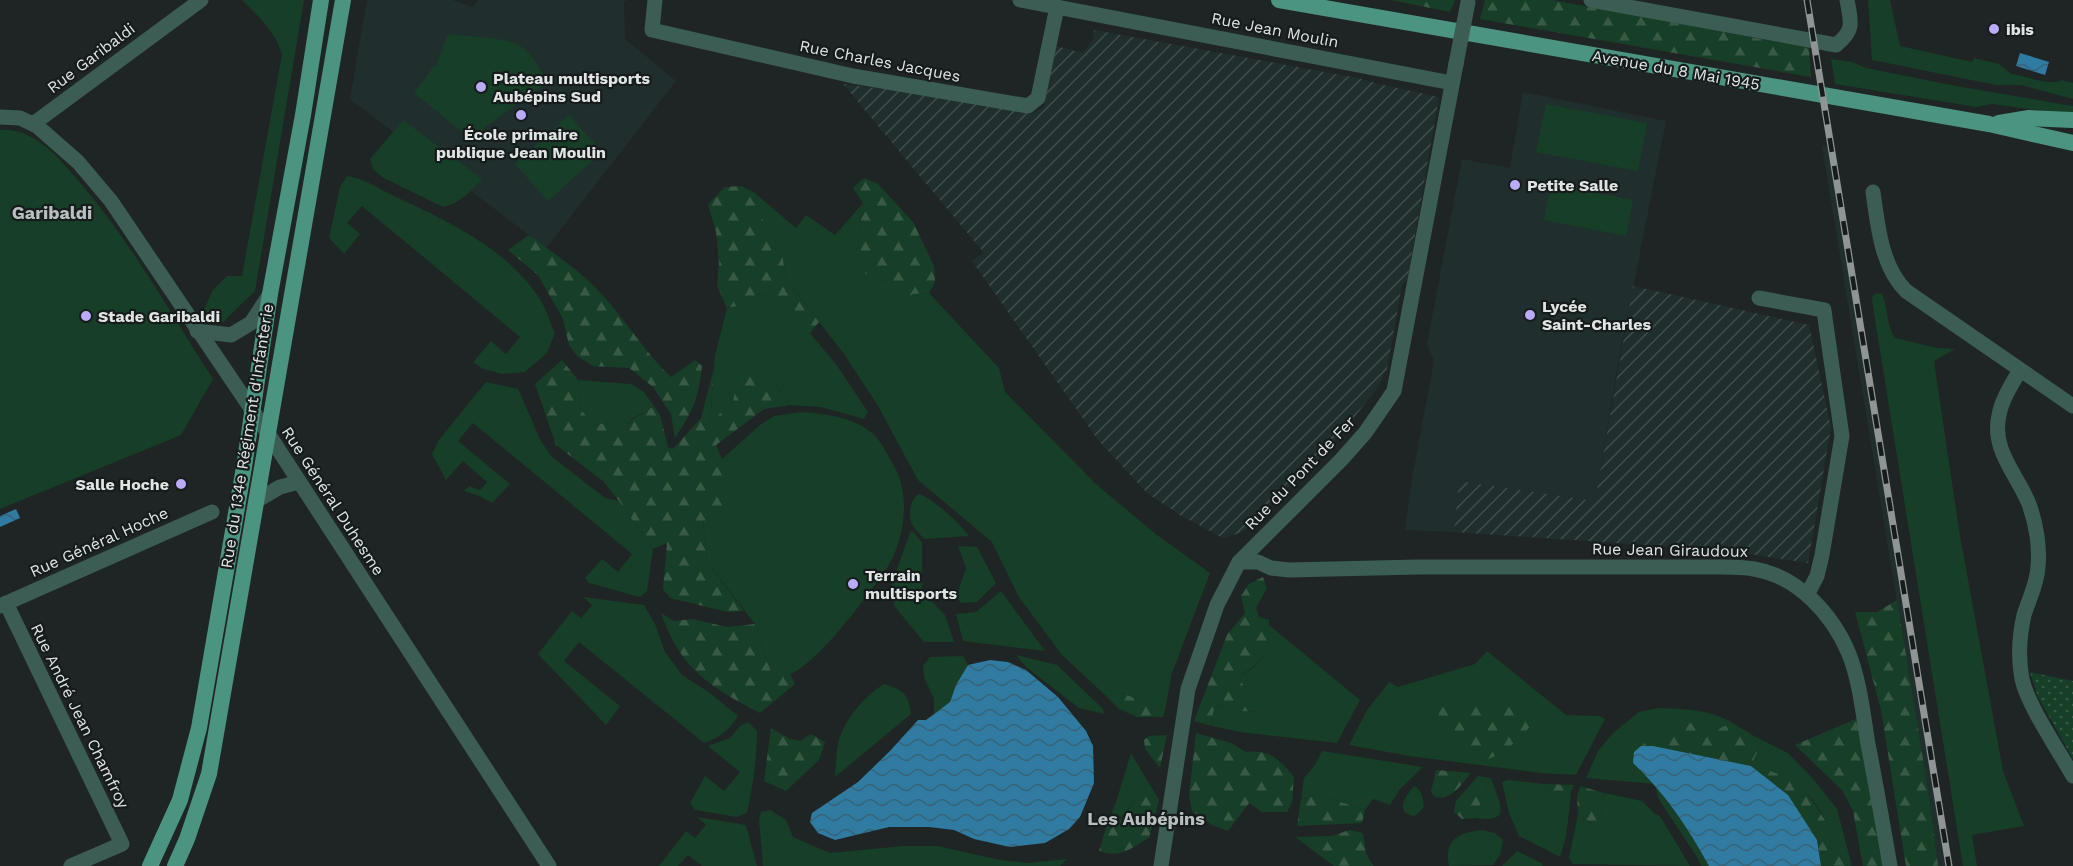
<svg xmlns="http://www.w3.org/2000/svg" width="2073" height="866" font-family="'Work Sans',sans-serif">
  <defs>
    <pattern id="industrial-furrows" width="10" height="10" patternUnits="userSpaceOnUse" patternTransform="scale(1.5)"><rect width="10" height="10" fill="#202f2e"/><path d="M-1 1l2-2M0 10L10 0M9 11l2-2" fill="none" stroke="#404d4c"/></pattern>
    <pattern id="forest-firs" width="22" height="20" patternUnits="userSpaceOnUse" patternTransform="scale(1.5)"><rect width="22" height="20" fill="#173e26"/><path d="M5 1l3.5 6h-7zM16 11l3.5 6h-7z" fill="#385a45"/></pattern>
    <pattern id="park-dots" width="8" height="8" patternUnits="userSpaceOnUse" patternTransform="scale(1.5)"><rect width="8" height="8" fill="#173e26"/><path d="M2 2h.1M6 6h.1" fill="none" stroke="#385a45" stroke-width="1.8" stroke-linecap="round"/></pattern>
    <pattern id="water-waves" width="16" height="10" patternUnits="userSpaceOnUse" patternTransform="scale(1.5)"><rect width="16" height="10" fill="#2f7ba1"/><path d="M0 5q4-4 8 0t8 0" fill="none" stroke="#386377"/></pattern>
  </defs>
  <rect width="100%" height="100%" fill="#1f2525"/>
  <g fill="#202f2e">
    <path d="M367 0H452L473 7 478 0H627L624 2 625 39 676 81 546 248 350 99Z"/>
    <path d="M1523 92 1666 121 1617 369 1595 502 1460 481 1454 532 1405 530 1413 473 1434 361 1427 344 1462 159 1510 168Z"/>
    <path d="M1822 146 1833 148 1953 866H1938L1930 802Z"/>
  </g>
  <g fill="url(#industrial-furrows)">
    <path d="M1094 30 1358 78 1379 84 1439 97 1407 281 1402 285 1387 369 1377 389 1331 446 1243 532 1223 538 1180 515 1147 493 1098 440 972 261 984 253 843 84 950 97 1012 108 1031 114 1044 107 1056 46 1083 53 1093 39Z"/>
    <path d="M1633 286 1809 325 1831 427 1808 563 1724 550 1454 532 1459 481 1595 501Z"/>
  </g>
  <g fill="#173e26">
    <path d="M242 0H304L255 291 223 322 206 323 201 316 213 290 227 276H242L282 54C275 31 259 17 242 0Z"/>
    <path d="M1868 0H1890L1900 46 1972 62 1974 58 1999 64 2011 74C2026 75 2048 87 2062 80L2073 83V99L2021 85H1996L1872 60Z"/>
    <path d="M448 34C462 36 504 38 515 43 530 50 541 69 547 83L483 129 487 136 476 143 414 93 434 66H436Z"/>
    <path d="M1831 59 1852 62 1866 68 1956 86 2073 106V115L1992 104 1976 107 1835 84Z"/>
    <path d="M1546 104 1647 123 1638 171 1536 152Z"/>
    <path d="M569 115 602 152 548 201 515 164Z"/>
    <path d="M403 120 482 179C470 192 460 203 443 207L382 177 373 169 370 159Z"/>
    <path d="M0 130C10 129 23 132 31 137 48 145 63 163 75 177 129 238 169 311 213 379L181 435 0 509Z"/>
    <path d="M347 176C365 179 374 186 390 194 445 220 505 246 540 299 546 309 550 322 555 333L547 353 525 372 502 374 483 369 473 362 491 341 506 354 520 337 362 206 347 223 360 234 344 254 329 238 340 187Z"/>
    <path d="M1551 184 1633 200 1626 236 1544 220Z"/>
    <path d="M755 193 796 228 806 215 835 235 863 203 858 242 913 294 929 293 999 368 1005 392 1097 485 1157 535 1210 573 1172 673 1165 710 1119 692 1106 696 1062 655 1019 597 992 542 918 480 878 406 844 354 786 279 782 252 761 216Z"/>
    <path d="M1876 293 1882 294C1889 310 1885 322 1895 338L1937 348 1955 349 1934 361 1959 530 2003 771 2024 826 1972 835 1977 866H1963L1873 307 1872 297Z"/>
    <path d="M757 294 767 296 803 335 810 333 838 367 868 412 864 419 821 407 790 405 772 378 738 377 733 401 710 424 715 355 727 308 738 306Z"/>
    <path d="M578 380 631 384 644 392 654 406 632 419 627 426 609 421 595 426 581 410Z"/>
    <path d="M486 382 518 389 541 441 551 456 605 498 619 501 653 549 647 591 640 597 589 583 585 578 602 559 618 572 632 554 473 423 458 441 510 484 492 503 479 496 464 491 469 486 480 490 487 482 463 461 446 480 432 454 438 441Z"/>
    <path d="M802 412C825 414 854 417 872 433 879 439 883 447 888 455 892 463 898 471 900 480 909 508 902 544 887 568 867 596 821 660 791 674 786 676 779 677 773 678L755 624 707 562 703 521 718 514 722 484V459L760 425 774 416Z"/>
    <path d="M919 494C934 499 959 523 969 536L924 539C920 534 913 528 911 522 908 512 911 498 919 494Z"/>
    <path d="M912 531 922 542V592L945 615 954 642H924L895 607 890 588 910 533Z"/>
    <path d="M958 546 977 547 996 583 977 602 961 603 956 597 966 568Z"/>
    <path d="M1001 591 1045 651 963 641 956 614 976 612Z"/>
    <path d="M583 597 644 605 656 626 665 652 682 675 710 693 738 716C728 731 721 737 704 743L579 642 564 661 620 706 606 725 538 654 572 611 581 618 592 605Z"/>
    <path d="M1269 625 1360 700 1337 743 1240 732 1212 726 1213 712 1220 704 1239 711 1261 712 1249 697 1239 677C1265 660 1267 657 1269 625Z"/>
    <path d="M1487 651 1566 715 1599 716 1605 719 1576 775 1542 773 1409 756 1349 745 1367 710 1389 682 1398 687 1475 664Z"/>
    <path d="M1016 655 1057 665 1103 709 1104 714 1079 708 1026 667Z"/>
    <path d="M963 656 968 665 956 685 950 702 934 714V699L924 677 923 666 930 657Z"/>
    <path d="M884 684C903 690 909 694 911 714L835 777C836 765 836 750 839 739 847 716 865 696 884 684Z"/>
    <path d="M1658 708C1683 709 1709 709 1731 722L1723 728 1710 731 1633 763C1665 793 1688 828 1709 866H1701L1697 857 1658 798 1655 784 1586 778 1598 751 1613 733 1639 712Z"/>
    <path d="M748 722 757 731C757 759 753 785 747 813L737 817 695 810 690 803 705 776 724 791 740 772 708 746 730 738 740 726Z"/>
    <path d="M1754 736 1788 753 1815 781 1837 809 1852 866C1836 849 1830 824 1817 806 1804 787 1782 769 1759 773L1751 766 1759 748Z"/>
    <path d="M1322 751 1423 767 1400 789 1390 805 1373 799 1365 810 1316 794 1301 800 1304 778 1315 765Z"/>
    <path d="M1131 753 1147 780C1135 800 1125 817 1105 831L1116 802Z"/>
    <path d="M1491 778C1499 802 1514 824 1476 818L1483 795Z"/>
    <path d="M1508 780 1544 784 1552 798 1569 812 1566 837 1560 857 1519 836 1509 813 1502 782Z"/>
    <path d="M1414 786C1422 790 1423 798 1424 807L1415 816C1393 814 1406 795 1414 786Z"/>
    <path d="M1604 793 1642 801 1655 814 1660 816 1690 866 1573 864 1569 858 1578 814 1591 824 1601 816Z"/>
    <path d="M770 810 786 820 793 837 830 853 903 846H937L1000 860 1028 863 1067 859 1060 866H763L759 820 761 812Z"/>
    <path d="M697 817 746 825 757 866H702L688 855 678 866H659L686 831 695 838 706 825Z"/>
    <path d="M1483 830 1495 833 1503 840 1500 855 1493 865 1449 866C1443 839 1460 832 1483 830Z"/>
    <path d="M1517 851 1541 863 1543 866H1502Z"/>
  </g>
  <g fill="url(#forest-firs)">
    <path d="M1391 0H1455L1450 12Z"/>
    <path d="M1485 0H1552L1809 48 1811 77 1480 19Z"/>
    <path d="M864 178 878 184 913 222 934 266 935 282 929 293 913 294 899 302 863 271 858 242 863 203 853 188Z"/>
    <path d="M741 186 755 193 761 216 782 252 786 279 819 322 810 333 803 336 767 296 757 294 738 306 727 308 717 285 719 263 716 232 708 204 725 187Z"/>
    <path d="M529 235C552 252 576 268 597 289 624 317 643 351 671 377L695 360 702 366C698 400 694 409 675 438L671 414 653 387 629 368 593 366 577 356 569 345 563 319 538 275 508 250Z"/>
    <path d="M562 360 578 380 581 410 595 426 609 421 627 426 632 420 654 406 660 415 668 447 673 449 701 418 714 368 710 423 733 401 738 377 748 374 772 378 790 405 764 409 716 445 722 459V484L729 502 718 514 703 522 707 562 744 611 728 612 670 598 663 589 667 543 653 549 619 501 603 481 556 445 535 384Z"/>
    <path d="M1263 577 1267 588 1256 608 1259 617 1269 620C1268 656 1268 656 1239 677L1249 697 1262 712 1239 711 1220 704 1213 712 1212 726 1194 721 1227 635 1245 613 1241 596 1249 584Z"/>
    <path d="M1897 600 1930 802 1938 866H1906L1881 710 1855 612H1877Z"/>
    <path d="M661 613 674 621 693 619 727 627 755 624 773 678 790 674 795 684 760 713C709 686 681 670 661 613Z"/>
    <path d="M1119 692 1165 710 1163 717H1137L1119 709 1106 696Z"/>
    <path d="M1472 703C1498 704 1514 704 1535 721 1519 739 1506 754 1483 761L1474 755 1458 751 1439 717V706Z"/>
    <path d="M1858 718 1883 866H1863L1853 811 1842 790 1795 745Z"/>
    <path d="M1731 722 1754 736 1759 748 1751 766 1653 746H1641L1650 739 1690 723C1708 730 1714 734 1731 722Z"/>
    <path d="M771 728 790 739 800 741 811 734 825 742 819 760 786 791 764 781Z"/>
    <path d="M1196 733 1231 743 1246 752C1270 749 1280 760 1294 777L1292 802 1287 812H1262L1249 803 1228 831 1212 825 1192 811 1189 795Z"/>
    <path d="M1167 735 1160 768 1145 749 1144 740 1149 736Z"/>
    <path d="M1436 770 1471 773C1461 785 1451 801 1435 797L1431 792Z"/>
    <path d="M1770 771C1775 773 1782 775 1788 778 1813 790 1836 841 1851 866H1821L1817 840 1759 773Z"/>
    <path d="M1478 776 1491 778 1483 795 1476 818 1462 819 1454 812 1456 801Z"/>
    <path d="M1147 780 1159 800 1149 838C1131 848 1120 859 1099 851L1105 831 1120 820 1132 804Z"/>
    <path d="M1544 784 1574 785 1571 791 1569 812 1552 798Z"/>
    <path d="M1580 786 1604 793 1601 816 1592 824 1578 814 1577 796Z"/>
    <path d="M1316 794 1365 810 1362 823 1297 826 1301 800Z"/>
    <path d="M1350 830 1363 833 1366 853 1373 866H1334L1295 837 1331 836Z"/>
  </g>
  <path fill="url(#park-dots)" d="M2030 672 2073 681V759L2038 697Z"/>
  <g fill="url(#water-waves)">
    <path d="M2020 53 2049 62 2045 75 2016 66Z"/>
    <path d="M16 509 20 518 0 527V516Z"/>
    <path d="M990 660 1008 662 1026 670 1058 697 1086 731 1093 746 1094 783 1080 817 1069 829 1045 843 1010 847 974 839 954 830 929 827H889L835 840 818 833 810 822 812 813 858 782 890 751 918 720H926L950 702 956 685 968 665Z"/>
    <path d="M1641 746H1653L1751 766 1788 795 1817 840 1821 866H1709C1688 828 1665 793 1633 763L1634 752Z"/>
  </g>
  <g fill="none" stroke-linecap="round" stroke-linejoin="round">
    <g stroke="#3b5d53" stroke-width="15">
      <path d="M655 0 652 30 853 76 1028 106 1038 98 1057 7"/>
      <path d="M1020 0 1452 83"/>
      <path d="M1591 0 1836 45C1855 30 1851 22 1847 0"/>
      <path d="M0 117 20 118 37 126 78 162 111 201 269 435 549 866"/>
      <path d="M33 124 201 0"/>
      <path d="M1873 192C1878 226 1881 266 1906 291L2073 406"/>
      <path d="M1759 298 1824 310 1826 325 1842 436 1822 555 1817 576 1807 595"/>
      <path d="M197 331 231 335 251 323 270 294"/>
      <path d="M2020 370C2012 384 2002 399 1999 415 1991 450 2017 474 2029 504 2036 523 2040 547 2038 567 2037 584 2029 599 2024 615 2019 637 2018 658 2022 679 2028 706 2059 751 2073 776"/>
      <path d="M256 501 280 487 299 482"/>
      <path d="M1239 562H1258L1271 568 1289 570 1418 567H1722C1732 567 1743 567 1754 569 1798 576 1833 615 1849 654 1860 682 1863 714 1868 744 1876 785 1883 825 1890 866"/>
      <path d="M6 603 122 844 71 866"/>
      <path d="M0 606 212 512"/>
      <path d="M1161 866 1188 689 1217 605 1239 562 1341 460 1365 433 1394 391 1456 64"/>
    </g>
    <g stroke="#4b9481" stroke-width="16">
      <path d="M1279 0 1989 124 2073 143"/>
      <path d="M1999 123 2029 118 2073 120"/>
      <path d="M150 866 180 800 199 728 244 467 270 294 303 115 321 0"/>
      <path d="M175 866 187 839 209 774 343 0"/>
    </g>
    <g stroke="#8f9494" stroke-width="7">
      <path id="rail" d="M1807 0 1949 866"/>
    </g>
    <use href="#rail" stroke="#161c1c" stroke-width="4.5" stroke-dasharray="14" stroke-linecap="butt"/>
    <path stroke="#3b5d53" stroke-width="15" d="M1456 64 1468 2"/>
  </g>
  <g fill="#b9abf7" stroke="#161c1c" stroke-width="2">
    <circle cx="1994" cy="29" r="6"/>
    <circle cx="481" cy="87" r="6"/>
    <circle cx="521" cy="115" r="6"/>
    <circle cx="1515" cy="185" r="6"/>
    <circle cx="1530" cy="315" r="6"/>
    <circle cx="86" cy="316" r="6"/>
    <circle cx="181" cy="484" r="6"/>
    <circle cx="853" cy="584" r="6"/>
  </g>
  <g text-anchor="middle" dominant-baseline="central" stroke-width="4.5" stroke-linejoin="round" paint-order="stroke">
    <g font-size="16" font-weight="bold" fill="#e0e5e4" stroke="#161c1c" text-anchor="start">
      <text x="2006" y="29">ibis</text>
      <text x="493" y="78">Plateau multisports<tspan x="493" dy="18">Aubépins Sud</tspan></text>
      <text x="521" y="134" text-anchor="middle">École primaire<tspan x="521" dy="18">publique Jean Moulin</tspan></text>
      <text x="1527" y="185">Petite Salle</text>
      <text x="1542" y="306">Lycée<tspan x="1542" dy="18">Saint-Charles</tspan></text>
      <text x="98" y="316">Stade Garibaldi</text>
      <text x="169" y="484" text-anchor="end">Salle Hoche</text>
      <text x="865" y="575">Terrain<tspan x="865" dy="18">multisports</tspan></text>
    </g>
    <g font-size="16" fill="#e0e5e4" stroke="#161c1c">
      <text transform="translate(1275 30) rotate(11)">Rue Jean Moulin</text>
      <text transform="translate(91 58) rotate(-37)">Rue Garibaldi</text>
      <text transform="translate(880 61) rotate(11)">Rue Charles Jacques</text>
      <text transform="translate(1676 70) rotate(10)">Avenue du 8 Mai 1945</text>
      <text transform="translate(247 436) rotate(-81)">Rue du 134e Régiment d'Infanterie</text>
      <text transform="translate(1300 473) rotate(-46)">Rue du Pont de Fer</text>
      <text transform="translate(333 501) rotate(57)">Rue Général Duhesme</text>
      <text transform="translate(99 542) rotate(-24)">Rue Général Hoche</text>
      <text transform="translate(1670 550) rotate(1)">Rue Jean Giraudoux</text>
      <text transform="translate(80 716) rotate(64)">Rue André Jean Chamfroy</text>
    </g>
    <g font-size="18" font-weight="bold" fill="#b8c0bf" stroke="#161c1c">
      <text x="52" y="212">Garibaldi</text>
      <text x="1146" y="818">Les Aubépins</text>
    </g>
  </g>
</svg>
